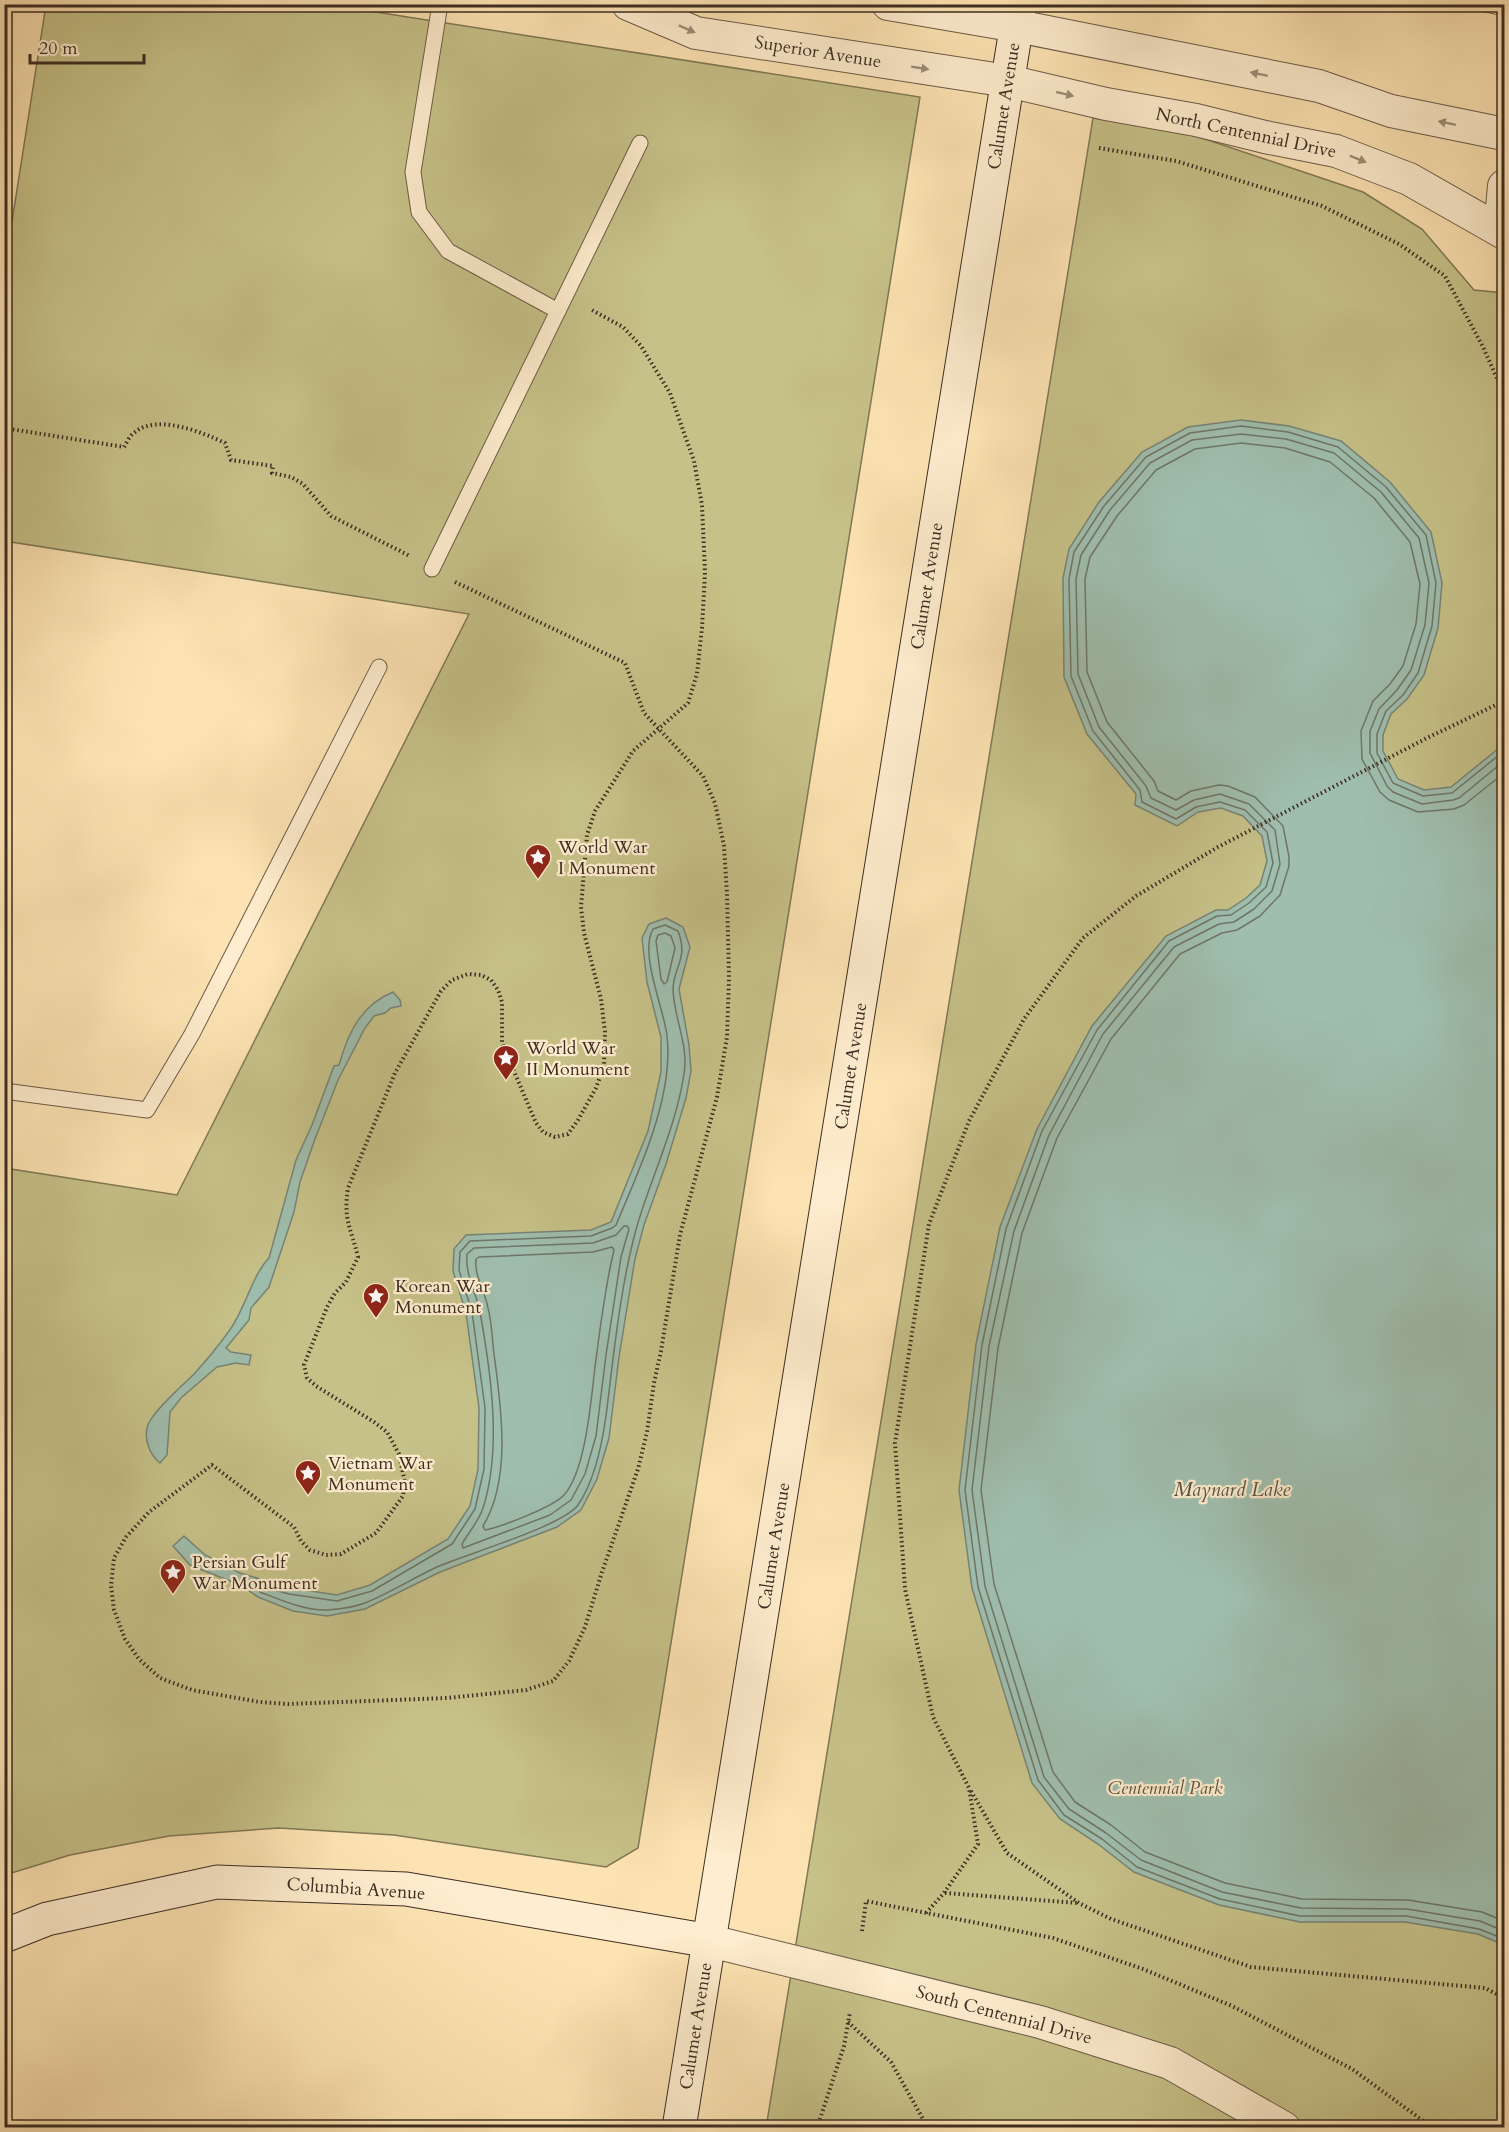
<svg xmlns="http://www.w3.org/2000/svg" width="1509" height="2132" font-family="Cardo,serif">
  <rect width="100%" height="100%" fill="#fde3b3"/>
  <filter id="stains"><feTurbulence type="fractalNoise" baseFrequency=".00333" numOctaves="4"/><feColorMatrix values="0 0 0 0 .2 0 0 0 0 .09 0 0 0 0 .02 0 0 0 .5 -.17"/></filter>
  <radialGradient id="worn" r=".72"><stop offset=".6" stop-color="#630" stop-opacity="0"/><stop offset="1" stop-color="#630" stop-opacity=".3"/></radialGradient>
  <g fill="#c6c188" stroke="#817856" stroke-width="1.5">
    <path d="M46 5H331L920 97 638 1848 606 1867 394 1835 279 1828 169 1836 70 1855 5 1875 4 1168 177 1195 469 614 5 541V266Z"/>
    <path d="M1093 118 1190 134 1363 192 1422 229 1474 290 1504 293V2127L766 2128Z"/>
  </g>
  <g fill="#9fbeae" stroke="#778476" stroke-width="1.5">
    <path d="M1241 420 1289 426 1341 441 1390 482 1431 532 1442 583 1438 628 1424 675 1407 699 1391 714 1383 735V751L1398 779 1424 790 1451 787 1504 744V1945L1478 1934 1405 1922H1300L1219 1905 1134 1872 1098 1844 1060 1819 1032 1783 972 1588 959 1490 976 1344 1000 1227 1037 1129 1092 1026 1166 936 1216 910H1228L1246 898 1260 885 1267 861 1262 836 1243 816 1221 808 1198 812 1177 826 1135 805 1136 794 1087 734 1064 677 1063 578 1069 549 1099 502 1142 452 1188 427Z"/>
    <path d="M666 918 683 927 690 947 679 989 689 1045 691 1071 686 1098 666 1164 644 1225 635 1259 619 1357 609 1438 597 1479 581 1510 557 1527 440 1572 365 1609 327 1616 293 1611 258 1597 242 1586 190 1565 173 1546 184 1536 205 1555 240 1573 291 1588 337 1595 370 1585 448 1539 470 1506 478 1469 479 1408 466 1313 453 1271 454 1249 466 1235 591 1230 611 1222 648 1131 661 1072V1037L647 982 642 938 649 924Z"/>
    <path d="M393 992 400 1000 401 1006 391 1008 385 1013 374 1016 365 1028 338 1080 315 1139 300 1182 294 1212 269 1287 251 1308 249 1320 226 1348 231 1352 251 1355 249 1365 236 1363 217 1367 181 1398 170 1412 167 1455 160 1463C150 1455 143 1439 148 1425 153 1411 183 1385 194 1374 206 1361 219 1345 229 1331 245 1310 252 1275 269 1258L296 1160 312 1125 334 1066 339 1065C348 1033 361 1005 393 992Z"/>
  </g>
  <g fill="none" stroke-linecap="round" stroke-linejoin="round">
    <g stroke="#6e7668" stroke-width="1.5">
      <path d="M1504 751 1452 793 1423 796 1393 783 1377 753V734L1386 711 1403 695 1418 673 1432 626 1436 583 1426 535 1386 487 1338 447 1288 432 1241 426 1190 433 1146 457 1104 506 1074 552 1069 579 1071 676 1093 731 1140 790 1142 802 1176 819 1196 807 1220 802 1245 810 1267 832 1273 863 1266 887 1249 903 1231 915 1217 916 1169 941 1097 1030 1042 1131 1006 1229 982 1345 965 1490 978 1587 1038 1780 1064 1815 1102 1839 1137 1867 1220 1899 1300 1916H1406L1479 1929 1504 1939"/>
      <path d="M1504 761 1459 798 1453 800 1422 804 1393 792 1387 786 1370 753V731L1379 709 1397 690 1411 670 1425 625 1429 583 1419 538 1381 492 1334 453 1286 439 1241 434 1192 440 1150 463 1110 510 1081 555 1076 579 1078 674 1099 727 1146 786 1151 798 1176 810 1194 800 1220 794 1249 804 1275 830 1280 864 1272 891 1254 909 1234 922 1219 924 1174 947 1103 1034 1049 1135 1014 1231 989 1346 972 1490 985 1586 1044 1777 1069 1809 1106 1833 1141 1860 1222 1892 1301 1908 1407 1909 1480 1921 1504 1931"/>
      <path d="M1504 773 1464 805 1454 809 1418 812 1389 800 1380 792 1362 759 1361 731 1373 701 1390 684 1403 666 1416 624 1420 584 1410 542 1374 498 1330 462 1285 448 1241 443 1195 449 1156 470 1117 516 1090 557 1085 579 1087 672 1107 722 1154 781 1158 791 1176 800 1191 791 1219 785 1228 786 1255 797 1283 826 1289 857V866L1280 895 1260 916 1237 930 1222 933 1180 954 1111 1039 1057 1138 1022 1233 998 1348 981 1490 994 1584 1053 1772 1075 1802 1111 1825 1145 1852 1225 1883 1302 1899 1408 1900 1482 1912 1504 1921"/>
      <path d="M665 925 678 931C689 960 673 966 673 990 674 1018 689 1046 684 1074 676 1127 652 1175 637 1226 620 1287 614 1353 606 1416 602 1445 595 1480 578 1505 561 1527 466 1554 437 1567 413 1578 390 1593 365 1603 355 1607 339 1609 328 1610 305 1611 281 1600 260 1592L258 1588 261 1586 289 1594 337 1601 372 1591 452 1544 475 1509 484 1469 485 1408 472 1312 459 1270 460 1252 470 1241 591 1236 612 1228 616 1225C639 1170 674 1097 667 1036 664 1008 639 954 653 929Z"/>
      <path d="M665 933 671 936 675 948 667 982 664 984 661 979 656 941 658 935Z"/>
      <path d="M624 1226H627L629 1229 621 1257 606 1355 596 1436 585 1474 571 1500 550 1515 463 1548 462 1544C468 1533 479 1521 483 1508 502 1449 491 1373 480 1312 476 1292 465 1275 467 1254L474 1248 593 1243 616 1235Z"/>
      <path d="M612 1247 614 1250C605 1286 600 1330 595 1367 591 1400 586 1470 564 1495 553 1507 501 1527 485 1530L483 1526C512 1478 501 1407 494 1354 492 1339 492 1323 488 1308 485 1291 474 1276 476 1259L479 1257 593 1252Z"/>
    </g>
    <g stroke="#6c5b47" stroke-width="17">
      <g id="lane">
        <path d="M440 4 413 172 419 212 448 251 558 311"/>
        <path d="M1486 4 1504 8"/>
        <path d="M432 569 640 143"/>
        <path d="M4 1091 147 1110 192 1034 379 667"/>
      </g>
    </g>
    <g stroke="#6c5b47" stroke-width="34">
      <g id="street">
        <path d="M628 4 696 33 1008 81 1106 104 1196 120 1265 137 1336 151 1409 179 1504 233"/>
        <path d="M888 4 1017 26 1319 86 1391 111 1504 134"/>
        <path d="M1504 186 1502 208 1504 221"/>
        <path d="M710 1941 1040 2022 1170 2063 1284 2128"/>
      </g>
    </g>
    <g stroke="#3c2e23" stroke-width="35">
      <g id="secondary">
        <path d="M4 1936 47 1919 217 1882 406 1889 710 1941"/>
        <path d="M679 2128 1020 4"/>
      </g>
    </g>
    <g stroke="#3c2e23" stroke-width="4" stroke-dasharray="1.5 3" stroke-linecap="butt">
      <path d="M1099 148 1176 161 1322 206 1399 244 1445 276 1483 347 1504 394"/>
      <path d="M4 428 124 447C127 442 130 435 135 432 157 414 202 432 225 443L231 460 273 466 272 473 291 477 303 484 331 516 410 556"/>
      <path d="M455 582 625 663 644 713 703 776 715 803 724 846 727 894 729 979 727 1037 717 1097 680 1235 661 1351 654 1383 647 1432 638 1469 602 1572 585 1627 569 1661 553 1681 526 1690 447 1698 288 1704 260 1702 192 1690 160 1678 139 1659 125 1639 114 1610 111 1586 114 1558 126 1537 149 1512 212 1465 294 1527 301 1541 310 1550 326 1555 341 1554 376 1533 403 1496 405 1483 399 1454 387 1432 374 1422 316 1386 307 1378 304 1365 327 1307 335 1293 346 1282 358 1257C351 1228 343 1220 348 1188L395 1073 441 991 452 980 468 974 481 975 491 980 498 990 502 1002V1043L536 1123 543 1132 555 1137 568 1134 578 1120 596 1088 604 1066 605 1032 601 999 584 933 581 907 587 835 595 811 633 751 688 703 697 674 702 628 705 573 702 505 694 461 670 393 641 346 623 327 590 309"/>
      <path d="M971 1791 1007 1853 1079 1903 1111 1919 1251 1967 1485 1988 1504 1998"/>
      <path d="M945 1893 1078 1903"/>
      <path d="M926 1913 944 1893 978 1844 969 1788 933 1717 905 1589 895 1443 929 1224 969 1121 1024 1019 1083 938 1136 896 1218 847 1427 738 1504 701"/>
      <path d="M862 1931 866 1901 1053 1938 1143 1969 1232 2006 1352 2069 1433 2128"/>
      <path d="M848 2022 891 2062 928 2128"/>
      <path d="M817 2128 844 2046 850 2012"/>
    </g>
    <use href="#lane" stroke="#feedce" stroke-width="15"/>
    <use href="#street" stroke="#feedce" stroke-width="32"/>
    <use href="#secondary" stroke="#feedce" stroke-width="33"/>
  </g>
  <defs><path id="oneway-solid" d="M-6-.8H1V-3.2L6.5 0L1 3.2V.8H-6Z" transform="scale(1.5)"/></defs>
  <g fill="#9d8e78">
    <use href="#oneway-solid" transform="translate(687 29) rotate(24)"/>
    <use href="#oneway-solid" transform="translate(920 68) rotate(9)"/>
    <use href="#oneway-solid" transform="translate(1259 74) rotate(-168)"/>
    <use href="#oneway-solid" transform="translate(1065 94) rotate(13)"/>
    <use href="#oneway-solid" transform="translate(1447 123) rotate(-168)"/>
    <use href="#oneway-solid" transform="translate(1358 159) rotate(22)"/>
  </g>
  <defs>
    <g id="sight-pin" transform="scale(1.35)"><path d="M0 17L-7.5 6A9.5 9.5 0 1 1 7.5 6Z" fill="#8f2418" stroke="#feedce"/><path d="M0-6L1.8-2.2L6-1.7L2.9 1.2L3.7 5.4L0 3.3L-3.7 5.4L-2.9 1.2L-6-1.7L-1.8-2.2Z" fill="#fff"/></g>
  </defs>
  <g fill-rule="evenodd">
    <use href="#sight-pin" x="538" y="857"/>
    <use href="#sight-pin" x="506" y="1058"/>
    <use href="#sight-pin" x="376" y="1296"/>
    <use href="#sight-pin" x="308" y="1473"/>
    <use href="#sight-pin" x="173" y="1572"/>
  </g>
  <g text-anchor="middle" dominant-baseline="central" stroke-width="4.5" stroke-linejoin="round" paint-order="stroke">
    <g font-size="18" fill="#3c2e23" stroke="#feedce">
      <text transform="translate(818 52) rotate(9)">Superior Avenue</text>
      <text transform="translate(1004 106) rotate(-81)">Calumet Avenue</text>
      <text transform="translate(1246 133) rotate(12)">North Centennial Drive</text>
      <text transform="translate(927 586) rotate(-81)">Calumet Avenue</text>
      <text transform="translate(851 1066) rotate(-81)">Calumet Avenue</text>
      <text transform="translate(774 1546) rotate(-81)">Calumet Avenue</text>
      <text transform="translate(356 1889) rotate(4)">Columbia Avenue</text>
      <text transform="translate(1004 2015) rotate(15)">South Centennial Drive</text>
      <text transform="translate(696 2026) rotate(-81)">Calumet Avenue</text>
    </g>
    <g font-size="18" fill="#3c2e23" stroke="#feedce" text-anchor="start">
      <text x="558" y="847">World War<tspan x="558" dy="21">I Monument</tspan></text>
      <text x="526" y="1048">World War<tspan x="526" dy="21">II Monument</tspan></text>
      <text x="395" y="1286">Korean War<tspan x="395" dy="21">Monument</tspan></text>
      <text x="328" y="1463">Vietnam War<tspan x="328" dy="21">Monument</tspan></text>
      <text x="192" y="1562">Persian Gulf<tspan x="192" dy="21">War Monument</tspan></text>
    </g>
    <g font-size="18" font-style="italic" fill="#5e533c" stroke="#feedce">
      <text x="1165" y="1788">Centennial Park</text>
    </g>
    <g font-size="20" font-style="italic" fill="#555246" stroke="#feedce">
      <text x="1232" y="1489">Maynard Lake</text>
    </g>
  </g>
  <rect width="1509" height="2132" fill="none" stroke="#fde3b3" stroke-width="24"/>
  <rect x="6" y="6" width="1497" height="2120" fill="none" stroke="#3c2e23" stroke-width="3"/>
  <rect x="12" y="12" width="1485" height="2108" fill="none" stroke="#3c2e23" stroke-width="1.5"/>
  <path d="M30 54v9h114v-9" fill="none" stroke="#3c2e23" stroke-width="3"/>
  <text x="39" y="54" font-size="18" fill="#3c2e23" stroke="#feedce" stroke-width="4.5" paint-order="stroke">20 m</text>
  <rect width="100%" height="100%" filter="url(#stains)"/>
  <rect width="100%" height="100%" fill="url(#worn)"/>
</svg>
